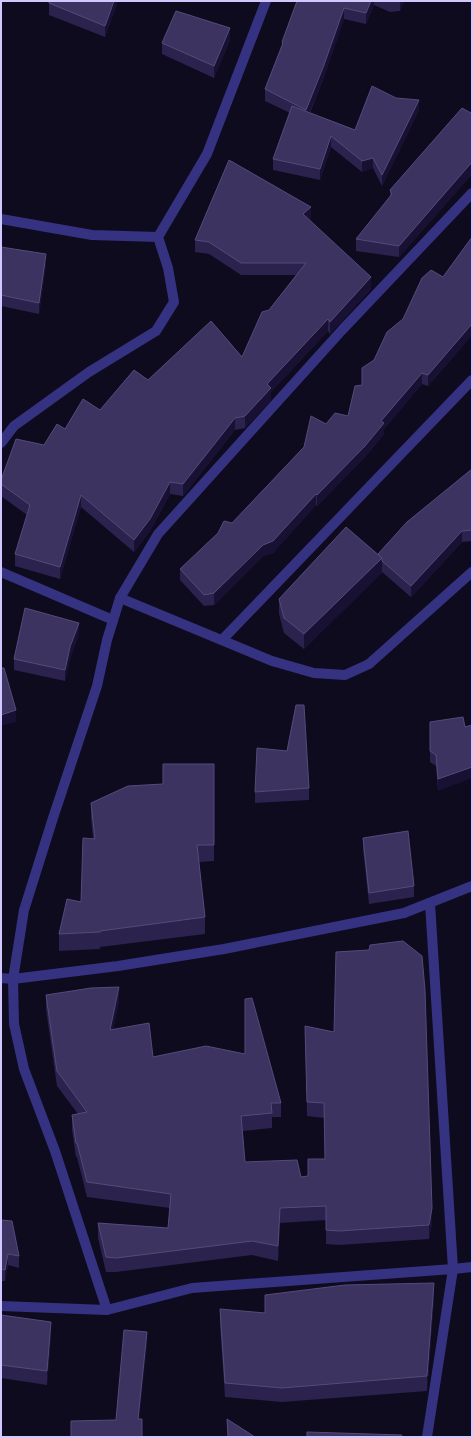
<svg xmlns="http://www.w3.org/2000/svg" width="473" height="1438" font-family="'DejaVu Sans',sans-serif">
  <rect width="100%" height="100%" fill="#0e0b1f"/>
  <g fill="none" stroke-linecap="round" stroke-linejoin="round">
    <g stroke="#363282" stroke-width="10">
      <path d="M1 219 92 235 158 237"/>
      <path d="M1 443 14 426 89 372 156 331 174 302 168 268 158 237 207 154 266 1"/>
      <path d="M1 572 113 620"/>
      <path d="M120 598 272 661 314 673 345 675 369 664 472 572"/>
      <path d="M222 640 472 380"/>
      <path d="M1 978 13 979 118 966 224 949 404 913 472 886"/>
      <path d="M1 1306 107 1310 192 1288 453 1269 472 1267"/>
      <path d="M107 1310 55 1151 24 1069 14 1024 13 979 24 910 53 818 97 686 107 640 120 598 158 534 343 329 472 193"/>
      <path d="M427 1437 453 1269 430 903"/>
    </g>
  </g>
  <g fill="#2b224e">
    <path d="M118 1 105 37 49 15V3Z"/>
    <path d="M297 1H404L400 11 390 12 374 5 366 24 344 19 324 77 310 113 355 130 419 110 382 186 373 168 362 172 331 147 320 180 273 170V159L290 113 265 101V89L282 46V42Z"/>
    <path d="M230 40 214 78 162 54V43Z"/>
    <path d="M472 110V174L399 257 356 251V239L390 197V190L471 113Z"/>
    <path d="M311 219 310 220 371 289 330 334 328 331 271 392V400L245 428 235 430 183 496 170 494 150 531 134 552 81 507 60 579 15 566V554L27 515 1 496V480L65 429 100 410 148 380 242 357 269 310 296 275H241L209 254 195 252V240Z"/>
    <path d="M472 237V337L471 336 428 386 422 384 384 429V434L365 457 317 506 316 505 273 553 263 556 214 605 204 606 180 580V569L232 523 326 424 348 416 362 385 374 360 403 319 443 277Z"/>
    <path d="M1 247 46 265 39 314 1 306Z"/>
    <path d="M472 469V541L462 542 411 597 382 572 304 649 284 633 279 614V599L378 554Z"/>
    <path d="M79 634 70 659 65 681 14 670V659Z"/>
    <path d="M430 722 465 727 438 791 436 766 430 762Z"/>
    <path d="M214 764V861L199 862 205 917V934L100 947V949L59 951V934L81 902 93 838 91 819V803L163 784Z"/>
    <path d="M309 788V800L255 803V792Z"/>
    <path d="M363 838 414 886V897L369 904 363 849Z"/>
    <path d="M46 995 119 1001 113 1030 153 1057 281 1103V1117H272V1128L243 1131 245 1162 301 1177 308 1176V1159H325L324 1118 307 1116 305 1026 432 1223 429 1239 339 1245 326 1244V1220L280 1223 278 1261 252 1255 116 1272H106L98 1238V1223L168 1228 170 1208 87 1197 77 1157H76L72 1130V1115L78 1114 57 1086 46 1009Z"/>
    <path d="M1 1220 19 1256V1268L8 1265 5 1281H1Z"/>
    <path d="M265 1295 434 1298 427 1391 282 1402 225 1397 220 1324V1309L265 1313Z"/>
    <path d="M1 1315 51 1335 47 1385 1 1378Z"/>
  </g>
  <g fill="#181133">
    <path d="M114 1H118L105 37V26Z"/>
    <path d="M371 1H374V5L366 24V13Z"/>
    <path d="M400 1H404L400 11Z"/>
    <path d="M344 8V19L324 77 306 121V110Z"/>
    <path d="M230 28V40L214 78V66Z"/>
    <path d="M419 100V110L382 186V175Z"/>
    <path d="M331 136V147L320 180V169Z"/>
    <path d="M373 158V168L362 172V161Z"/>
    <path d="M472 162V174L399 257V246Z"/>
    <path d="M311 207V219L303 226V214Z"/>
    <path d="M46 254V265L39 314V303Z"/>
    <path d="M371 277V289L330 334V322Z"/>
    <path d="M328 319V331L271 392V400L245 428V416L267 384Z"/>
    <path d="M471 325V336L428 386V375Z"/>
    <path d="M422 373V384L384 429V434L365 457 317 506V495Z"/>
    <path d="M235 418V430L183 496V484Z"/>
    <path d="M170 482V494L150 531 134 552V540Z"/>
    <path d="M316 494V505L273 553 263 556 214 605V593L263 545Z"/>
    <path d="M81 495V507L60 579V567Z"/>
    <path d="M462 531V542L411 597V586Z"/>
    <path d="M382 558V573L304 649V634Z"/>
    <path d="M79 623V634L70 659 65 681V670L70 647Z"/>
    <path d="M16 710V722L1 726V715Z"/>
    <path d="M472 767V778L438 791V779Z"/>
    <path d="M119 987V1001L110 1045V1030Z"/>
    <path d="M280 1208V1223L278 1261V1246Z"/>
    <path d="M432 1208V1223L429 1239V1225Z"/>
    <path d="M8 1254V1265L5 1281V1270Z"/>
    <path d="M434 1283V1298L427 1391V1376Z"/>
    <path d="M51 1322V1335L47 1385V1371Z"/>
    <path d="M147 1332V1346L138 1432V1419Z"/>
  </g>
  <g fill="#3d3361" stroke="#544b7a">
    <path d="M49 1H114L105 26 49 3Z"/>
    <path d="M297 1H371L366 13 344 8 324 65 306 110 265 89 283 43 282 42Z"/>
    <path d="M176 11 230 28 214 66 162 43Z"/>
    <path d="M372 86 396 98 419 100 382 175 373 158 362 161 331 136 320 169 273 159 292 106 355 130Z"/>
    <path d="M462 108 471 113 472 110V162L399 246 356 239 392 194 390 190Z"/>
    <path d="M229 160 311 207 303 214 371 277 330 322 328 319 267 384 271 388 245 416 235 418 183 484 170 482 150 519 134 540 81 495 60 567 15 554 30 505 1 484V480L16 439 44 445 57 424 65 429 83 399 100 410 134 370 148 380 211 321 242 357 262 312 269 310 306 263H241L209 242 195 240Z"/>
    <path d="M472 237V326L471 325 428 375 422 373 381 421 384 423 365 446 317 495 316 494 273 541 263 545 214 593 204 595 180 569 218 533 224 521 232 523 304 447 311 416 326 424 335 413 348 416 355 386 362 385V368L374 360 387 332 403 319 422 278 431 270 443 277Z"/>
    <path d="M1 247 46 254 39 303 1 295Z"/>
    <path d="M472 469V530L462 531 411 586 382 561V558L378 554 407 522Z"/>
    <path d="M346 527 382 558 304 634 284 618 279 599Z"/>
    <path d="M25 608 79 623 70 647 65 670 14 659Z"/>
    <path d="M1 668H4L16 710 1 715Z"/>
    <path d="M296 705H304L309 788 255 792 257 748 287 751Z"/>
    <path d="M463 717 465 727 472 725V767L438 779 436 755 430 751V722Z"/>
    <path d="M163 764H214V845H197L205 917 100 931V932L59 934 67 899 81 902 83 838 95 839 91 803 128 786 163 784Z"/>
    <path d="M408 831 414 886 369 893 363 838Z"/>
    <path d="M403 941 422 956 425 990 432 1208 429 1225 339 1231 326 1230V1206L280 1208 278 1246 252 1241 116 1258 106 1257 98 1223 168 1228 171 1194 87 1182 77 1143H76L72 1115 87 1112 57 1071 46 995 91 988 119 987 110 1030 149 1023 153 1057 206 1046 245 1054V999L252 998 281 1103H271L272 1113 241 1116 245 1162 297 1160 301 1177 308 1176V1159H325L324 1103 307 1102 305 1026 334 1032 336 952 369 950 370 945Z"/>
    <path d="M1 1220 12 1221 19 1256 8 1254 5 1270 1 1269Z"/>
    <path d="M434 1283 427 1376 282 1388 225 1383 220 1309 265 1313V1295L345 1285Z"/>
    <path d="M1 1315 51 1322 47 1371 1 1365Z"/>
    <path d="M124 1330 147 1332 138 1419H142V1437H71V1421L116 1420Z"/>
    <path d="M227 1419 255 1437H228Z"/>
    <path d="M307 1432 402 1435 401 1437H307Z"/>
  </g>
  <rect width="473" height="1438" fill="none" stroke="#d0c8ff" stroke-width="4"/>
</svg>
